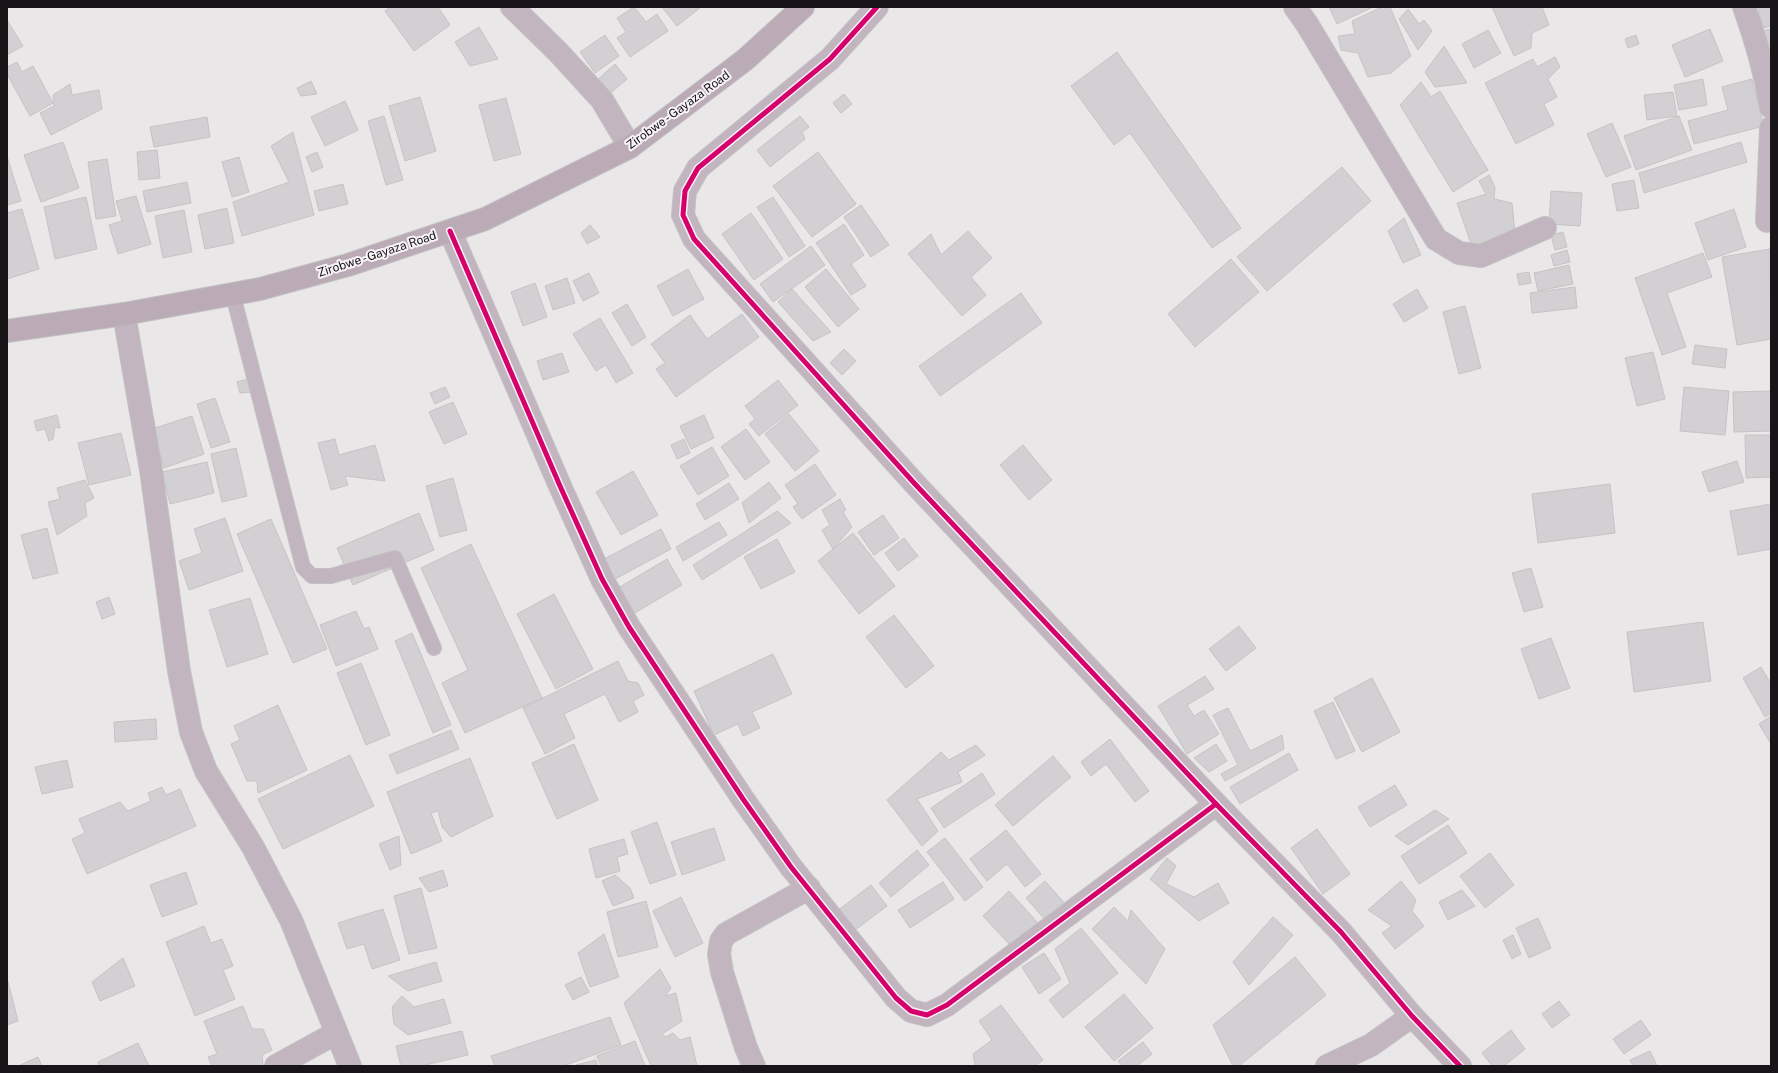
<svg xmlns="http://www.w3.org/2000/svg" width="1778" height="1073" font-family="'Public Sans',sans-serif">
  <rect width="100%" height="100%" fill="#eae7e9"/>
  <g fill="#d2d0d2" stroke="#c6c3c5">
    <path d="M390 7H438L450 25 414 51 385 11Z"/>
    <path d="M634 7 646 22 657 14 668 31 630 57 617 38 626 32 617 18Z"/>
    <path d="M662 7H701L677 26Z"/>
    <path d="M1329 7H1373L1337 24Z"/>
    <path d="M1382 7H1390L1411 56 1391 73 1368 77 1358 53 1341 50 1338 36 1355 34 1352 21Z"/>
    <path d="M1492 7H1542L1549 25 1532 33 1531 48 1514 56Z"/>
    <path d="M1758 7H1771V26L1763 28Z"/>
    <path d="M1408 9 1419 24 1424 20 1432 31 1418 50 1399 19Z"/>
    <path d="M7 20 23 46 7 55Z"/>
    <path d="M479 27 498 59 470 66 455 42Z"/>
    <path d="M1710 29 1723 61 1685 77 1672 45Z"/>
    <path d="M1771 29V68L1762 31Z"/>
    <path d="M1488 30 1501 53 1474 68 1462 44Z"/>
    <path d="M605 35 619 56 595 73 580 52Z"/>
    <path d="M1636 35 1639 44 1628 48 1625 39Z"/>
    <path d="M1444 46 1467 83 1435 87 1425 72Z"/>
    <path d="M1117 52 1241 228 1212 248 1130 133 1114 145 1071 86Z"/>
    <path d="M1555 57 1560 67 1548 79 1557 97 1544 104 1554 125 1516 144 1485 83 1533 59 1537 67Z"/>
    <path d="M17 62 22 72 33 66 53 103 30 116 7 74V67Z"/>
    <path d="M615 64 627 79 606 97 594 83Z"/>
    <path d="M1703 79 1707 105 1679 110 1674 85Z"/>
    <path d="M1752 79 1764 126 1694 144 1688 121 1728 110 1722 87Z"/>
    <path d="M311 81 317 94 301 96 297 88Z"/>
    <path d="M1421 82 1431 97 1440 91 1488 170 1453 192 1400 105Z"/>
    <path d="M70 84 72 95 99 90 102 109 51 135 40 113 54 106 53 95Z"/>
    <path d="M1673 92 1677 116 1647 120 1644 95Z"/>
    <path d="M844 94 852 104 841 113 833 103Z"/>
    <path d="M420 97 436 151 405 161 389 106Z"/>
    <path d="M506 98 521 154 494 161 479 105Z"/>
    <path d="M345 101 358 130 325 146 311 117Z"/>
    <path d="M384 116 403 180 386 185 368 121Z"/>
    <path d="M800 116 809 127 802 132 805 139 770 167 757 150Z"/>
    <path d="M1679 116 1692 150 1636 170 1624 136Z"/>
    <path d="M207 117 210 137 154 147 150 127Z"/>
    <path d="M1612 123 1631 167 1606 177 1587 134Z"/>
    <path d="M293 132 314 215 242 236 233 202 289 182 271 146Z"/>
    <path d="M63 142 79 188 41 202 24 155Z"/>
    <path d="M1741 142 1747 162 1644 193 1639 173Z"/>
    <path d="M157 150 160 178 139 180 137 152Z"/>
    <path d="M317 152 323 167 312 172 306 157Z"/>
    <path d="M818 152 856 204 812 237 773 186Z"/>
    <path d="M7 156 21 201 7 205Z"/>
    <path d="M239 157 249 192 232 197 222 162Z"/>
    <path d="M107 159 116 216 96 219 88 162Z"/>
    <path d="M1342 167 1371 201 1267 291 1237 257Z"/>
    <path d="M1489 175 1495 187 1494 199 1512 203 1515 234 1472 247 1457 203 1486 194 1479 181Z"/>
    <path d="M1634 180 1639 208 1617 211 1612 184Z"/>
    <path d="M187 182 191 203 147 212 143 191Z"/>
    <path d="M343 184 348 204 319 211 314 191Z"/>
    <path d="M1551 191 1582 193 1580 226 1549 224Z"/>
    <path d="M136 196 151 244 118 254 109 225 122 221 116 201Z"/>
    <path d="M86 197 97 249 55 259 44 207Z"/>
    <path d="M773 197 805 246 789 257 757 207Z"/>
    <path d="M861 205 889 245 871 257 844 217Z"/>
    <path d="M227 208 234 243 205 249 198 215Z"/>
    <path d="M22 209 39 269 7 279V213Z"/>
    <path d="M1734 209 1746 247 1708 260 1695 223Z"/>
    <path d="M184 210 192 252 163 258 155 216Z"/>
    <path d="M751 213 783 259 754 280 722 234Z"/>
    <path d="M1404 218 1421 255 1403 263 1388 231Z"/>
    <path d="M844 224 864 255 851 264 866 286 851 295 816 243Z"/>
    <path d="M590 225 600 237 587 244 581 233Z"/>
    <path d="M968 231 992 258 971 277 986 295 962 316 908 254 931 234 941 255Z"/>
    <path d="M1563 232 1567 247 1555 250 1551 235Z"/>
    <path d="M811 246 825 265 773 302 760 284Z"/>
    <path d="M1770 249 1771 339 1737 345 1722 257Z"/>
    <path d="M1567 250 1570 262 1554 266 1551 255Z"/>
    <path d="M1703 253 1712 277 1667 293 1686 347 1662 355 1635 278Z"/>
    <path d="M1231 259 1259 292 1195 347 1168 314Z"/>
    <path d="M1569 265 1573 284 1538 291 1534 273Z"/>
    <path d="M688 269 704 299 673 316 657 286Z"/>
    <path d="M826 269 859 309 838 327 805 287Z"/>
    <path d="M1529 272 1531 283 1519 285 1517 274Z"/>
    <path d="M589 273 599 293 583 301 573 281Z"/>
    <path d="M567 278 575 303 553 310 545 286Z"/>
    <path d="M535 283 547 317 523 326 511 292Z"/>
    <path d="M1575 287 1577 308 1532 313 1530 293Z"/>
    <path d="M792 289 831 332 813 341 778 302Z"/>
    <path d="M1417 289 1428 308 1404 322 1393 304Z"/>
    <path d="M1021 293 1042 323 940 396 919 366Z"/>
    <path d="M627 304 646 337 632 346 612 313Z"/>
    <path d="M1465 306 1481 368 1459 374 1443 312Z"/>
    <path d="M742 314 759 337 676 397 656 369 665 363 651 344 690 315 707 339Z"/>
    <path d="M600 318 633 373 616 383 606 365 596 371 573 334Z"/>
    <path d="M1695 345 1727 349 1725 368 1692 364Z"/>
    <path d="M844 349 856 361 842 375 830 363Z"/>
    <path d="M1653 352 1665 399 1637 406 1625 358Z"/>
    <path d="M562 353 569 372 543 380 537 361Z"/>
    <path d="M248 379 252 392 240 393 237 382Z"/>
    <path d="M778 380 798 405 759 436 749 424 755 419 745 406Z"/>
    <path d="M445 387 450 397 435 404 430 393Z"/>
    <path d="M1684 387 1729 391 1725 435 1680 431Z"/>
    <path d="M1771 391V431L1734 432 1733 392Z"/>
    <path d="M215 398 230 442 211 448 197 404Z"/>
    <path d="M453 402 467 434 444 444 429 412Z"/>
    <path d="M789 414 819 451 795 471 765 434Z"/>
    <path d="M57 415 60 428 55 427 53 439 49 441 45 429 37 431 34 421Z"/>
    <path d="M704 415 714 438 691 449 680 426Z"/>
    <path d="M192 416 204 454 164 468 152 429Z"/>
    <path d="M746 429 770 462 745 480 721 447Z"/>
    <path d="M121 433 131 475 89 485 78 443Z"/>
    <path d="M1745 435H1771V477L1746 478Z"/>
    <path d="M335 439 339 455 375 445 385 481 345 476 348 485 331 490 318 443Z"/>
    <path d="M684 439 690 453 677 459 671 445Z"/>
    <path d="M1023 445 1052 480 1029 500 1000 465Z"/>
    <path d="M712 447 729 476 698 495 680 466Z"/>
    <path d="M236 448 247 496 222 502 211 454Z"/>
    <path d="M1737 461 1744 482 1709 492 1702 472Z"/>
    <path d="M207 462 214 493 170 504 162 472Z"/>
    <path d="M815 464 836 495 802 519 793 507 798 504 785 485Z"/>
    <path d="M633 471 658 515 621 535 596 492Z"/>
    <path d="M453 478 467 530 440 537 426 486Z"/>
    <path d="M85 480 94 498 85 503 87 516 57 535 48 502 60 499 57 488Z"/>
    <path d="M769 482 781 498 749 523 742 503Z"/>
    <path d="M729 483 739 499 705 520 696 504Z"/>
    <path d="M1610 484 1615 533 1538 543 1532 494Z"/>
    <path d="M840 499 846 510 843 512 852 527 833 549 822 530 830 525 822 510Z"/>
    <path d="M1771 504V549L1738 555 1730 511Z"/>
    <path d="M777 511 791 523 702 580 693 565Z"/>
    <path d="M419 513 434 550 353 585 337 548Z"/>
    <path d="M883 515 899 538 874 555 858 532Z"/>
    <path d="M225 518 243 571 189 590 179 561 202 553 194 529Z"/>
    <path d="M271 519 327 649 293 663 237 534Z"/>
    <path d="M719 522 727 535 683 561 676 547Z"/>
    <path d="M47 528 58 573 33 579 21 535Z"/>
    <path d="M661 529 671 549 615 579 604 559Z"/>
    <path d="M853 533 895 586 859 614 818 561Z"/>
    <path d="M904 538 918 556 898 571 885 553Z"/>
    <path d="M777 539 795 572 761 589 744 557Z"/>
    <path d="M471 544 542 698 465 733 442 683 468 670 421 568Z"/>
    <path d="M667 559 682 585 628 617 613 591Z"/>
    <path d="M1531 568 1543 607 1524 612 1512 573Z"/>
    <path d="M554 594 593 669 556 689 517 614Z"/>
    <path d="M109 597 115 614 102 619 96 602Z"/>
    <path d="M250 598 268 654 227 667 209 610Z"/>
    <path d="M356 611 364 629 369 627 378 649 336 666 320 625Z"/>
    <path d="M894 615 934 666 906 688 866 637Z"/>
    <path d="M1703 622 1711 681 1634 692 1627 632Z"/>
    <path d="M1239 626 1256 648 1226 671 1209 649Z"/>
    <path d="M412 633 451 725 433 733 395 641Z"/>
    <path d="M1551 638 1570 688 1539 699 1521 649Z"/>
    <path d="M773 654 792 694 752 712 760 728 743 736 738 724 714 735 694 691Z"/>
    <path d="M618 661 628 681 638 683 644 695 633 701 638 712 619 722 605 694 564 714 575 738 545 754 523 708Z"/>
    <path d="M361 663 390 735 366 745 337 673Z"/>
    <path d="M1761 667 1771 684V713L1765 717 1743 678Z"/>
    <path d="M1205 676 1214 689 1187 705 1194 716 1204 710 1219 734 1187 754 1158 706Z"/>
    <path d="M1372 678 1400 732 1362 752 1334 698Z"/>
    <path d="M1333 702 1355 751 1336 759 1314 711Z"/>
    <path d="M278 705 307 770 258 793 257 781H247L231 744 240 740 234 726Z"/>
    <path d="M1228 708 1250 751 1282 735 1284 749 1225 781 1221 774 1238 765 1213 715Z"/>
    <path d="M1771 716V744L1759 724Z"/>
    <path d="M156 719 157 739 115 742 114 722Z"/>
    <path d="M451 730 459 749 397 774 389 755Z"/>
    <path d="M1110 739 1149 791 1135 802 1106 764 1091 776 1081 762Z"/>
    <path d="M574 744 598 800 557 819 532 763Z"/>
    <path d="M1216 744 1227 761 1209 772 1194 758Z"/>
    <path d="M976 745 985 755 958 772 962 782 917 799 938 831 922 846 887 800 941 752 949 760Z"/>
    <path d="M1289 753 1298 770 1240 804 1230 787Z"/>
    <path d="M350 755 374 806 283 849 258 799Z"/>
    <path d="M1053 756 1071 777 1013 826 995 805Z"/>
    <path d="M470 758 493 816 451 837 442 827 438 811 431 813 442 841 411 854 387 792Z"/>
    <path d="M67 760 73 787 42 794 35 767Z"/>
    <path d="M982 773 995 794 944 828 931 808Z"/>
    <path d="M1395 785 1407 805 1370 827 1358 807Z"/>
    <path d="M162 787 166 795 180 789 196 826 87 874 72 839 85 833 79 819 120 802 128 811 151 801 148 793Z"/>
    <path d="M1435 810 1449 819 1408 845 1395 836Z"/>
    <path d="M657 822 676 875 650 884 631 832Z"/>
    <path d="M1448 825 1467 853 1419 884 1401 856Z"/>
    <path d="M714 828 725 860 682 875 671 842Z"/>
    <path d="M1317 829 1350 874 1323 894 1291 848Z"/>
    <path d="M1006 830 1041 874 1025 887 1007 864 987 881 970 859Z"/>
    <path d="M399 836 401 865 390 870 379 844Z"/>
    <path d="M945 838 983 887 965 901 927 852Z"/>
    <path d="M624 839 628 854 617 857 620 871 596 878 589 849Z"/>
    <path d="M917 850 929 865 891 897 879 883Z"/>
    <path d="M1490 853 1514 885 1485 908 1460 876Z"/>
    <path d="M1167 858 1176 866 1166 884 1194 897 1218 883 1229 903 1199 921 1150 879Z"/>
    <path d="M443 870 448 886 429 892 419 878Z"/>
    <path d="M186 872 197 904 162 917 150 885Z"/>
    <path d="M615 875 630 888 634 898 613 906 602 881Z"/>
    <path d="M1045 881 1067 906 1048 923 1026 898Z"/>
    <path d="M1401 881 1416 900 1412 911 1424 926 1395 949 1382 933 1392 926 1368 910Z"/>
    <path d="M943 882 954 899 910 928 898 910Z"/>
    <path d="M871 885 887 906 851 933 836 912Z"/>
    <path d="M421 888 437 948 409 954 394 896Z"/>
    <path d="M1462 890 1475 906 1448 920 1439 902Z"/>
    <path d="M1009 891 1038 923 1012 947 983 916Z"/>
    <path d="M681 897 703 943 675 957 653 911Z"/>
    <path d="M646 901 658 947 618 957 607 912Z"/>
    <path d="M1114 907 1128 921 1131 910 1165 949 1146 984 1092 929Z"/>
    <path d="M383 909 400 960 372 969 364 944 347 949 338 923Z"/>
    <path d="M1273 917 1293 935 1249 985 1233 962Z"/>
    <path d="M1538 918 1551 948 1529 958 1516 928Z"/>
    <path d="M204 926 211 943 222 939 233 966 223 970 235 999 195 1016 166 942Z"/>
    <path d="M1081 928 1118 973 1063 1018 1049 1000 1070 983 1055 949Z"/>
    <path d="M604 934 619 977 590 987 578 953Z"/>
    <path d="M1513 935 1521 954 1512 959 1503 940Z"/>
    <path d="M1044 953 1061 979 1039 994 1022 967Z"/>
    <path d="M1295 957 1326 995 1239 1066H1233L1213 1025Z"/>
    <path d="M123 958 135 986 100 1001 92 982Z"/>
    <path d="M436 962 442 981 408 991 388 976Z"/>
    <path d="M660 969 671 988 665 996 676 993 682 1021 662 1034 666 1037 673 1033 680 1040 690 1037 697 1066H651L624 1003Z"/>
    <path d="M581 977 589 992 573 1000 565 985Z"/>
    <path d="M7 978 18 1021 7 1025Z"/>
    <path d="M1124 994 1153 1028 1114 1061 1085 1027Z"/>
    <path d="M402 996 414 1007 444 999 451 1023 408 1035 394 1024 392 1007Z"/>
    <path d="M1559 1001 1570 1015 1552 1028 1542 1014Z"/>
    <path d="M1001 1005 1043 1060 1035 1066H973L975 1065 973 1054 992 1040 979 1021Z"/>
    <path d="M243 1006 252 1029H263L272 1050 262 1055 263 1066H212L208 1057 217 1054 204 1021Z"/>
    <path d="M610 1017 621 1045 563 1066H495L491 1056Z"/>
    <path d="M1641 1020 1651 1035 1624 1054 1613 1039Z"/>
    <path d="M1511 1030 1525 1049 1504 1066H1492L1482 1053Z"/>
    <path d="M462 1031 468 1055 421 1066H401L396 1046Z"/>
    <path d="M635 1041 645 1066H601L597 1056Z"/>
    <path d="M1143 1042 1152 1054 1137 1066H1122L1118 1061Z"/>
    <path d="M138 1043 149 1066H99L98 1062Z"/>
    <path d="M1650 1051 1657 1066H1633L1630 1060Z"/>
    <path d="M38 1057 42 1066H18Z"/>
    <path d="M596 1060 598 1066 576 1065Z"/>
  </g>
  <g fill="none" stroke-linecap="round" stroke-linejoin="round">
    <g stroke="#c3c2c3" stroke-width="16">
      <path id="lane" d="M233 295 303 567 312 576H331L395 558 434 648"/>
    </g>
    <g stroke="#c3c2c3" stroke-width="24">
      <g id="street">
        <path d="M512 7 558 52 602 100 630 147"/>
        <path d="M877 7 830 59 698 168 685 191 683 215 694 239 915 484 1216 804 1341 932 1412 1016 1460 1066"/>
        <path d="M1295 7 1307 24 1436 239 1459 253 1481 256 1545 228"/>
        <path d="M1744 7C1756 40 1765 72 1771 107"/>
        <path d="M1767 221 1771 128"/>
        <path d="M450 231 560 486 602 579 629 627 743 799 791 867 896 998 911 1011 927 1015 947 1005 1216 804"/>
        <path d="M124 314 151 470 179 671 191 732 206 771 253 847 291 920 350 1066"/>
        <path d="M276 1066 336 1033"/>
        <path d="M754 1066 746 1048 722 972 719 954 721 941 726 934 809 888"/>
        <path d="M1327 1066 1371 1045 1412 1016"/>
      </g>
    </g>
    <g stroke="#c3c2c3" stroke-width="24">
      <path id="secondary" d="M7 331 124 314 260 289 348 265 485 219 630 147 746 59 803 7"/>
    </g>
    <use href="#lane" stroke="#c2b5bf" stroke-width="14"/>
    <use href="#street" stroke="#c2b5bf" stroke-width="22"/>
    <use href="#secondary" stroke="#baabb7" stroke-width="22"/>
    <g stroke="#f8f3f7" stroke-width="8">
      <g id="cycleway">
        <path d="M877 7 830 59 698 168 685 191 683 215 694 239 915 484 1216 804 1341 932 1412 1016 1460 1066"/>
        <path d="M450 231 560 486 602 579 629 627 743 799 791 867 896 998 911 1011 927 1015 947 1005 1216 804"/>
      </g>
    </g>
    <use href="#cycleway" stroke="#d6006c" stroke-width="5"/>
  </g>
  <g text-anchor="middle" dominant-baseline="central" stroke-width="4" stroke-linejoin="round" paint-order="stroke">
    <g font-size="12" fill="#171517" stroke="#f8f3f7">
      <text transform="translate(678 110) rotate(-36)">Zirobwe - Gayaza Road</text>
      <text transform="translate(377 254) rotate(-18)">Zirobwe - Gayaza Road</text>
    </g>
  </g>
  <rect width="1778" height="1073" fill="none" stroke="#171517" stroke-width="16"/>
</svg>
